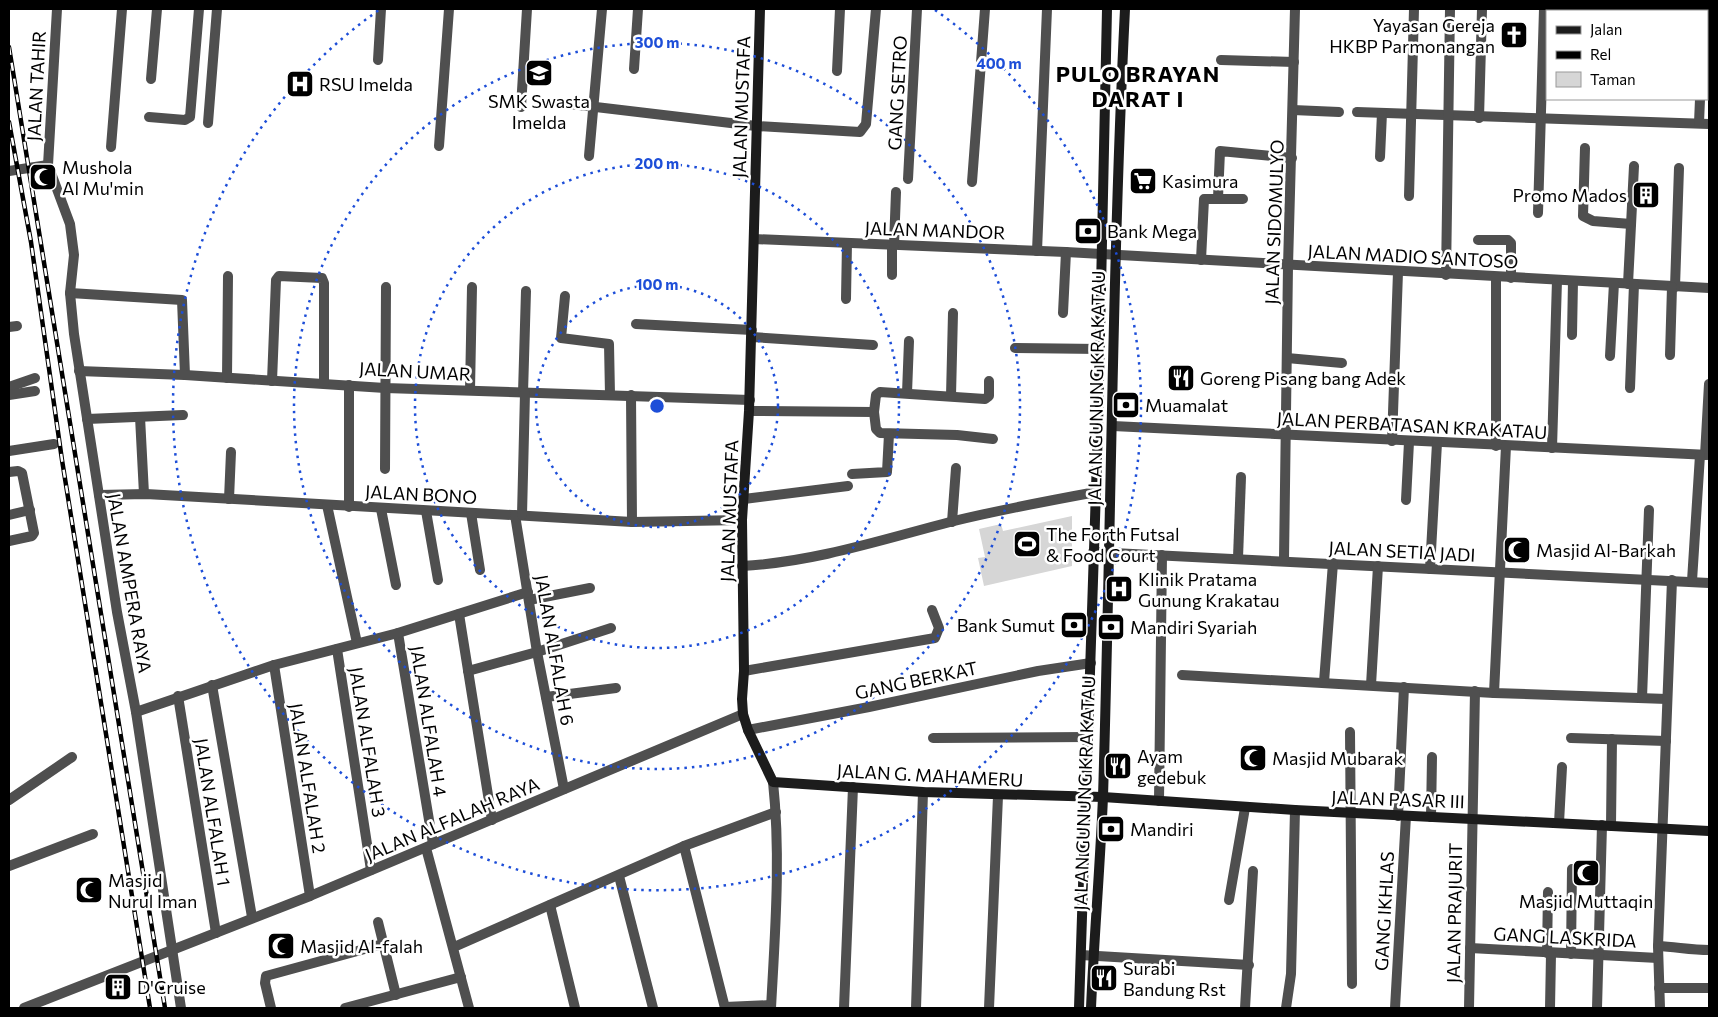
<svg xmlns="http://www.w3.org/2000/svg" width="1718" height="1017" font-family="Commissioner,sans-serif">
  <rect width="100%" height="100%" fill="#fff"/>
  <path fill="#d6d6d6" d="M1072 516V566L984 586 978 558 985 557 979 529 1001 524 1003 531Z"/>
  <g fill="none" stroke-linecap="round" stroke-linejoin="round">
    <g stroke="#4f4f4f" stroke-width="10">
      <path d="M57 9 48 165 70 224 74 255 70 293 74 334 117 612 136 712 181 1008"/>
      <path d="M1661 9V11"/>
      <path d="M378 60 381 9"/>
      <path d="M1221 60 1294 62"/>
      <path d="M634 69 638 9"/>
      <path d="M837 71 840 9"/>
      <path d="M151 79 157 9"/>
      <path d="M562 103 756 126 860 132 866 124 876 9"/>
      <path d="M521 107 527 9"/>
      <path d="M1293 110 1339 112"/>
      <path d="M1357 112 1709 124"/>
      <path d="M149 117 185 120 190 117 199 9"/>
      <path d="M1479 118 1482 9"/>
      <path d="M208 123 217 9"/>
      <path d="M1699 123 1700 99"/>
      <path d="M439 146 449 9"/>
      <path d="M111 147 122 9"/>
      <path d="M1585 148 1583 216 1593 221 1631 224"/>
      <path d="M589 156 602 9"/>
      <path d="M1380 157 1382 113"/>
      <path d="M9 171 48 165"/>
      <path d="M908 179 917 9"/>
      <path d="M972 182 985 9"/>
      <path d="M1409 196 1414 9"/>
      <path d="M1218 198 1220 151 1292 158"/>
      <path d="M1538 213 1544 9"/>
      <path d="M754 239 1066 252 1709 288"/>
      <path d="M1478 240H1508L1511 243V278"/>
      <path d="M892 245V275"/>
      <path d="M894 245 896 192"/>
      <path d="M1037 251 1047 9"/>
      <path d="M1201 260 1204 199H1243"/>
      <path d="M1446 275 1450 9"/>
      <path d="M1496 277V446"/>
      <path d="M1628 284 1634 166"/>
      <path d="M1675 287 1679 168"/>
      <path d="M70 293 182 300 185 375"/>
      <path d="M565 296 561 338 609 344 610 395"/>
      <path d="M846 299 847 243"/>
      <path d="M1063 313 1066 252"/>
      <path d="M636 324 752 330"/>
      <path d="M9 327 17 326"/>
      <path d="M1572 335 1573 281"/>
      <path d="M752 337 873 345"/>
      <path d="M1015 348 1100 349"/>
      <path d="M1670 355 1672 287"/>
      <path d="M1610 356 1614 283"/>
      <path d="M1287 358 1342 363"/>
      <path d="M79 371 185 375 385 388 750 400"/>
      <path d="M227 378 228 276"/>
      <path d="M272 381 276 280 279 276 322 278 324 283V383"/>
      <path d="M349 385V507"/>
      <path d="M9 387 35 378"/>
      <path d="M1630 388 1634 284"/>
      <path d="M470 390 472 287"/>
      <path d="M523 393 526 291"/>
      <path d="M907 393 909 341"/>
      <path d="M9 395 35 391"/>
      <path d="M631 395 632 522"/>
      <path d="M951 396 953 313"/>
      <path d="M749 411 874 412 876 429 880 433 957 435 993 439"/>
      <path d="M874 412 876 395 880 392 985 399 989 396V381"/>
      <path d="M140 417 144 494"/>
      <path d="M87 419 183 415"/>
      <path d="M1113 426 1709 455"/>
      <path d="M1392 441 1398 272"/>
      <path d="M1552 448 1557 280"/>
      <path d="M9 451 54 444"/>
      <path d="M1705 455 1709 384"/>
      <path d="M385 469 386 287"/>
      <path d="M9 472 18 471 22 473 34 533 32 536 9 541"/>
      <path d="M852 474 887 472 889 434"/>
      <path d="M99 495 146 494 632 522 742 520"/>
      <path d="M229 499 231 452"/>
      <path d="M744 499 848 486"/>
      <path d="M1406 500 1409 442"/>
      <path d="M327 505 357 643"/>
      <path d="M381 509 396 585"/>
      <path d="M426 511 438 580"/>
      <path d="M471 513 480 570"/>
      <path d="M9 515 30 510"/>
      <path d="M515 515 537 652 564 789"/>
      <path d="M522 515 525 393"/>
      <path d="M952 522 956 468"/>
      <path d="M1093 552 1709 583"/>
      <path d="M1238 558 1241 477"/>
      <path d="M1284 560 1288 266 1295 9"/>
      <path d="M742 566C814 562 881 540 950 522 999 510 1047 501 1096 492"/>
      <path d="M1430 569 1437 443"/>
      <path d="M1692 581 1700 455"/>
      <path d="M529 600 590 588"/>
      <path d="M459 614 492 820"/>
      <path d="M398 633 433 844"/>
      <path d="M337 649 371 870"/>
      <path d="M274 665 310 896"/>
      <path d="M468 671 537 652 611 628"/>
      <path d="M744 671 935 638 939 628 932 610"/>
      <path d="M1182 675 1494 693 1667 699"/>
      <path d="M1324 682 1333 563"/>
      <path d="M212 685 252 917"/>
      <path d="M1371 685 1378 566"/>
      <path d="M1494 693 1506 446"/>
      <path d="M178 696 216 933"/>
      <path d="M546 697 616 688"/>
      <path d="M1642 698 1649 510"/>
      <path d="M136 712 274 665 398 633 528 592"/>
      <path d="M748 730 869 707 1038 671 1091 663"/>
      <path d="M1350 732 1352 984"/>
      <path d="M933 738 1087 737"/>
      <path d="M1571 738 1666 741"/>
      <path d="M9 800 72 757"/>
      <path d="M1159 801 1162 555"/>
      <path d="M1398 816 1404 687"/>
      <path d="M1431 817 1432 757"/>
      <path d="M1559 823 1562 767"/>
      <path d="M1611 826 1612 739"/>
      <path d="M684 846 725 1008"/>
      <path d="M426 848 469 1008"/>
      <path d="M9 866 93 834"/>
      <path d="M619 876 653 1008"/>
      <path d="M1229 900 1245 808"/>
      <path d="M550 905 575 1008"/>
      <path d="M378 922 396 995"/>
      <path d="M1658 946C1677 947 1691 950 1709 950"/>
      <path d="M454 947 684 846 776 812"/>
      <path d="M1470 948 1658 958"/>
      <path d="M1547 953 1548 892"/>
      <path d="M1571 954 1572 869"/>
      <path d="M1081 955 1249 965"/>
      <path d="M1659 988H1709"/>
      <path d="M725 1007 771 1005"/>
      <path d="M24 1008 310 896 743 714"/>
      <path d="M271 1008 265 983 266 976 383 944"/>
      <path d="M345 1008 461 977"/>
      <path d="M771 1008C775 933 781 857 773 782"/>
      <path d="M844 1008 853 787"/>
      <path d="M916 1008 923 792"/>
      <path d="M989 1008 998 796"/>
      <path d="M1245 1008 1253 871"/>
      <path d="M1286 1008 1291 974 1295 810"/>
      <path d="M1395 1008 1406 816"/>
      <path d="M1469 1008 1475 691"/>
      <path d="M1550 1008 1551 954"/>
      <path d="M1597 1008 1602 825"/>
      <path d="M1660 1008 1658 946 1672 580"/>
    </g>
    <g stroke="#1c1c1c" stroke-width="10">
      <path d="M760 9 749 411 742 520 744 671 742 699 743 714 748 730 773 782 923 792 1103 797 1295 810 1709 831"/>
      <path d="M1570 9 1627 11"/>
      <path d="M1707 15H1709"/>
      <path d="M1079 1008 1098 428 1107 9"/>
      <path d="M1091 1008C1094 938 1100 868 1103 797 1111 535 1112 271 1125 9"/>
    </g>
    <g stroke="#000" stroke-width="4.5">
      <g id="rail">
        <path d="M9 47 165 1008"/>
        <path d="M9 122 31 242 62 460 150 1008"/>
      </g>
    </g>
    <use href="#rail" stroke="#fff" stroke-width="2.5" stroke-dasharray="8" stroke-linecap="butt"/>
  </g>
  <g fill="none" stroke="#1d4ed8" stroke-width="2.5" stroke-dasharray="2.5 5">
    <circle cx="657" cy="406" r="121"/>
    <circle cx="657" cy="406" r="242"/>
    <circle cx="657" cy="406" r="363"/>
    <path d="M935 10A484 484 0 1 1 379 10"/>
  </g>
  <defs>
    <g id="church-square" transform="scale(1.4375)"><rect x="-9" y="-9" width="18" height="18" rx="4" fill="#000" stroke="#fff"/><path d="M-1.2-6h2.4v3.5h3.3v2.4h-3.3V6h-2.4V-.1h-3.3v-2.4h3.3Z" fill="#fff"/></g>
    <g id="school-square" transform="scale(1.4375)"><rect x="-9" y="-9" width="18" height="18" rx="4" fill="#000" stroke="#fff"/><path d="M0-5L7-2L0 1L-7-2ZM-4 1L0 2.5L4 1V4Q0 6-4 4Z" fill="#fff"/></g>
    <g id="hospital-square" transform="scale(1.4375)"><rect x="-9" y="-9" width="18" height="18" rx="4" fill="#000" stroke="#fff"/><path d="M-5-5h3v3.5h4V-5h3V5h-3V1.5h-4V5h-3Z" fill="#fff"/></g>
    <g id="mosque-square" transform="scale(1.4375)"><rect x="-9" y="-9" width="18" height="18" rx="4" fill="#000" stroke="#fff"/><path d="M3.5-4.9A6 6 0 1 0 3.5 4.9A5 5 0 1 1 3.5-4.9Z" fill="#fff"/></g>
    <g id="supermarket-square" transform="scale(1.4375)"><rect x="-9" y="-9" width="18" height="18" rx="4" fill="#000" stroke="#fff"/><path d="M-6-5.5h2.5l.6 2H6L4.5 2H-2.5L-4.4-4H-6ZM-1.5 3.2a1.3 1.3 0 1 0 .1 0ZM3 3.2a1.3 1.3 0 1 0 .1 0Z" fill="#fff"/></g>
    <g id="building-square" transform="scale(1.4375)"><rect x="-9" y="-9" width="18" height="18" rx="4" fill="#000" stroke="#fff"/><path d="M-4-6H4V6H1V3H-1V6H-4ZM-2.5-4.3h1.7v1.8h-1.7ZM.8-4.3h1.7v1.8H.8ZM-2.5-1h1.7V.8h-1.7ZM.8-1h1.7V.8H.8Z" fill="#fff"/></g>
    <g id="bank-square" transform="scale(1.4375)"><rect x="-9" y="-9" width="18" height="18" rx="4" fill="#000" stroke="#fff"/><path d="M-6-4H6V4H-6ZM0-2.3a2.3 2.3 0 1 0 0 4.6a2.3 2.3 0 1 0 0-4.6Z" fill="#fff"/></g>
    <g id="restaurant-square" transform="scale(1.4375)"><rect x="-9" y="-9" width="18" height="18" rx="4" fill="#000" stroke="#fff"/><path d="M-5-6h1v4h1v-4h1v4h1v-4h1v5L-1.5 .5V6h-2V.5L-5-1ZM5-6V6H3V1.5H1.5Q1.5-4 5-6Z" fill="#fff"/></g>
    <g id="stadium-square" transform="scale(1.4375)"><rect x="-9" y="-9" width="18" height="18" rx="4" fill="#000" stroke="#fff"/><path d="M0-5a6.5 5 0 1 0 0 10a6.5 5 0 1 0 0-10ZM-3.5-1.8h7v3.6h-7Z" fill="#fff"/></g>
  </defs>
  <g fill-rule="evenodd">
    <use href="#church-square" x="1514" y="35"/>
    <use href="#school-square" x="539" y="73"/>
    <use href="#hospital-square" x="300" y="84"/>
    <use href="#mosque-square" x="43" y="177"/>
    <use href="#supermarket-square" x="1143" y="181"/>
    <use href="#building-square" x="1646" y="195"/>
    <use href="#bank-square" x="1088" y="231"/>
    <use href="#restaurant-square" x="1181" y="378"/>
    <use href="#bank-square" x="1126" y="405"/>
    <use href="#stadium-square" x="1027" y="544"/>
    <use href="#mosque-square" x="1517" y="550"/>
    <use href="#hospital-square" x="1119" y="589"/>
    <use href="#bank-square" x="1074" y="625"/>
    <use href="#bank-square" x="1111" y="627"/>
    <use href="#mosque-square" x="1253" y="758"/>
    <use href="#restaurant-square" x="1118" y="766"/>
    <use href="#bank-square" x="1111" y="829"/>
    <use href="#mosque-square" x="1586" y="873"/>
    <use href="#mosque-square" x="89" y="890"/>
    <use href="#mosque-square" x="281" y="946"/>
    <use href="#restaurant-square" x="1104" y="978"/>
    <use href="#building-square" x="118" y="987"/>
  </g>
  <g text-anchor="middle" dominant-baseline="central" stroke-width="5" stroke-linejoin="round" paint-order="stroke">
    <g font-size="18" fill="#000" stroke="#fff" text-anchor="start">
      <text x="1495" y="25" text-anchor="end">Yayasan Gereja<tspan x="1495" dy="21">HKBP Parmonangan</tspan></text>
      <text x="319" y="84">RSU Imelda</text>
      <text x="539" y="101" text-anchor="middle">SMK Swasta<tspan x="539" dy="21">Imelda</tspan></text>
      <text x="62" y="167">Mushola<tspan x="62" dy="21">Al Mu'min</tspan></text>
      <text x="1162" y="181">Kasimura</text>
      <text x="1627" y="195" text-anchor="end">Promo Mados</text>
      <text x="1107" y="231">Bank Mega</text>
      <text x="1200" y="378">Goreng Pisang bang Adek</text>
      <text x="1145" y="405">Muamalat</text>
      <text x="1046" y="534">The Forth Futsal<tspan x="1046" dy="21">&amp; Food Court</tspan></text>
      <text x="1536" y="550">Masjid Al-Barkah</text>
      <text x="1138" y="579">Klinik Pratama<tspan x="1138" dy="21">Gunung Krakatau</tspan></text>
      <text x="1055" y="625" text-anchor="end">Bank Sumut</text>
      <text x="1130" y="627">Mandiri Syariah</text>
      <text x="1137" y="756">Ayam<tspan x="1137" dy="21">gedebuk</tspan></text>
      <text x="1272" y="758">Masjid Mubarak</text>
      <text x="1130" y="829">Mandiri</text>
      <text x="108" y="880">Masjid<tspan x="108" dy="21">Nurul Iman</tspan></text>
      <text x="1586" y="901" text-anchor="middle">Masjid Muttaqin</text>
      <text x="300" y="946">Masjid Al-falah</text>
      <text x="1123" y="968">Surabi<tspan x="1123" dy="21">Bandung Rst</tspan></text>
      <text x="137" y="987">D'Cruise</text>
    </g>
    <g font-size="18" fill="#000" stroke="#fff">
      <text transform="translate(36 86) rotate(-87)">JALAN TAHIR</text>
      <text transform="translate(897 93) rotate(-87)">GANG SETRO</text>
      <text transform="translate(741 107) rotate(-88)">JALAN MUSTAFA</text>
      <text transform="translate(1274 222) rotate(-88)">JALAN SIDOMULYO</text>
      <text transform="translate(935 230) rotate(2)">JALAN MANDOR</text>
      <text transform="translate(1413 256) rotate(3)">JALAN MADIO SANTOSO</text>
      <text transform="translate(415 371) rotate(3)">JALAN UMAR</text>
      <text transform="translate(1096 388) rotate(-89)">JALAN GUNUNG KRAKATAU</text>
      <text transform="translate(1412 425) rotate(3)">JALAN PERBATASAN KRAKATAU</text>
      <text transform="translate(421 494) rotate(3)">JALAN BONO</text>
      <text transform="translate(729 511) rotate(-88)">JALAN MUSTAFA</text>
      <text transform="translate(1402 551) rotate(3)">JALAN SETIA JADI</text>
      <text transform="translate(130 583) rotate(80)">JALAN AMPERA RAYA</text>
      <text transform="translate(555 650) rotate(80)">JALAN ALFALAH 6</text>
      <text transform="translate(916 680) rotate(-12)">GANG BERKAT</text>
      <text transform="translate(429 721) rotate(81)">JALAN ALFALAH 4</text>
      <text transform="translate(368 742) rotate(81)">JALAN ALFALAH 3</text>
      <text transform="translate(930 775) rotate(3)">JALAN G. MAHAMERU</text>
      <text transform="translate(308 778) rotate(81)">JALAN ALFALAH 2</text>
      <text transform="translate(1084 793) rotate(-88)">JALAN GUNUNG KRAKATAU</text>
      <text transform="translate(1398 799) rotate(2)">JALAN PASAR III</text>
      <text transform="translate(213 812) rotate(81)">JALAN ALFALAH 1</text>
      <text transform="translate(452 819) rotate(-23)">JALAN ALFALAH RAYA</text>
      <text transform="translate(1384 911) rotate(-87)">GANG IKHLAS</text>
      <text transform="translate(1454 913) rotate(-89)">JALAN PRAJURIT</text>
      <text transform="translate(1565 937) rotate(3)">GANG LASKRIDA</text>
    </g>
    <g font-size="22" font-weight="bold" letter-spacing="1" fill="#000" stroke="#fff">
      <text x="1138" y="73">PULO BRAYAN<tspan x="1138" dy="25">DARAT I</tspan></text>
    </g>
  </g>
  <circle cx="657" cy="406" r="8" fill="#1d4ed8" stroke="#fff" stroke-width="2.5"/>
  <g font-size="15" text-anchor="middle" font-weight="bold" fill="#1d4ed8" stroke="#fff" stroke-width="5" stroke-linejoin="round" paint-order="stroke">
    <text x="657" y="48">300 m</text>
    <text x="999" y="69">400 m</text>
    <text x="657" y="169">200 m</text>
    <text x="657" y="290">100 m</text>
  </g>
  <rect width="1718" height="1017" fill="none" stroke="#000000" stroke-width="20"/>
  <rect x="1546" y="10" width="162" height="90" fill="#ffffff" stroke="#999999"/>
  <rect x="1556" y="26" width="25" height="8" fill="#1c1c1c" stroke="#999999"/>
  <text x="1590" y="35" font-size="15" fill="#000000">Jalan</text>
  <rect x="1556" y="51" width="25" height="8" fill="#000000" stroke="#999999"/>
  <text x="1590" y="60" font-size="15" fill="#000000">Rel</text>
  <rect x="1556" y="72" width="25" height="15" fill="#d6d6d6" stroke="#999999"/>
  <text x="1590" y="85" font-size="15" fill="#000000">Taman</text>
</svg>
